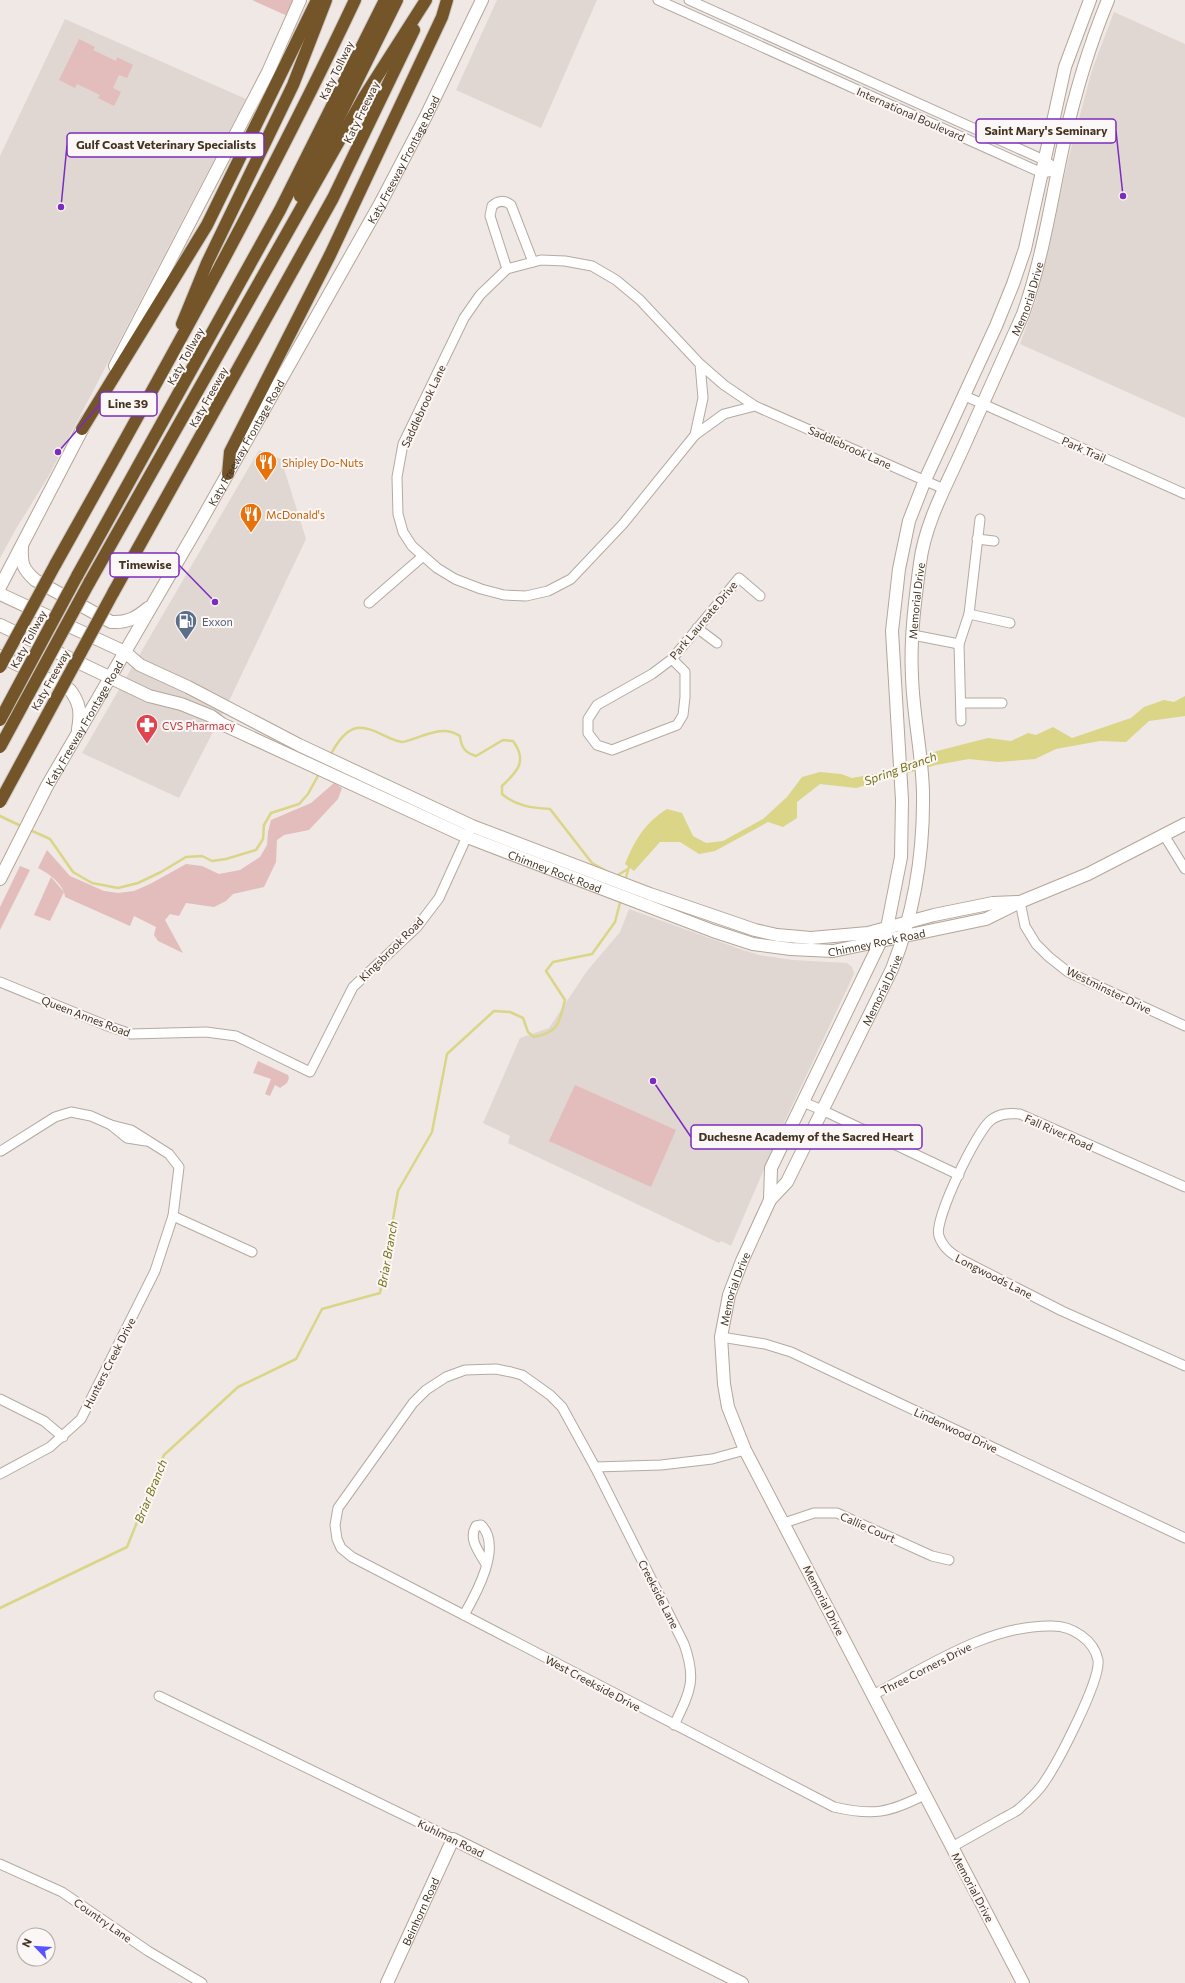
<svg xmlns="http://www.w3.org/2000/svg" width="1185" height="1983" font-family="Commissioner,sans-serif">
  <rect width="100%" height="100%" fill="#efe8e4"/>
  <g fill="#e0d7d2">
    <path d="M497 0H597L541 128 456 90Z"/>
    <path d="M1114 12 1185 44V418L1020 344 1036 300 1069 156 1092 70Z"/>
    <path d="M65 19 246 99 48 477 17 527 0 558V156Z"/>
    <path d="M259 450 281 459 306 539 229 701 179 798 82 753Z"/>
    <path d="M629 909 740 949 759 955 793 960 847 963 852 967 854 974 783 1125 731 1246 721 1241 719 1243 508 1143 510 1136 483 1123 520 1038 549 1028 587 971 620 932Z"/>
  </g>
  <g fill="#e3bdbb">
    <path d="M252 0H300L292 18Z"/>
    <path d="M79 39 95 47 93 50 116 61 117 57 133 65 127 78 119 75 113 88 121 92 114 106 98 98 100 95 77 84 75 88 59 80Z"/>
    <path d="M334 783 342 788 338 799 309 830 284 835 277 840 276 862 264 887 233 894 226 901 214 907 186 903 179 916 170 914 165 920 183 953 158 941 154 935 156 927 134 916 130 926 65 897C64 884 48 873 38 868L47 850 70 876 104 891 118 893 134 891 150 884 186 864 202 866 219 874 240 870 260 857 267 845 268 832 271 820 311 803Z"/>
    <path d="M20 866 30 870 0 930V907Z"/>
    <path d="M51 877 64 892 50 921 34 915Z"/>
    <path d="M258 1061 288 1075 289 1078 287 1083 280 1088 275 1085 270 1096 265 1094 271 1079 253 1073Z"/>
    <path d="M575 1085 676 1130 651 1187 549 1141Z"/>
  </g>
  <path fill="#dad587" d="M1185 696V716L1149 721 1126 742 1100 741 1056 749 1035 759 998 762 969 759 936 765 856 788 820 784 797 802V818L783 827 768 822 715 851 699 854 680 842H660L634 871 625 864C636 838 644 824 667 809L682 813 693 836 706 843 723 841 763 819 787 797 802 777 820 772 841 774 852 778 885 772 937 751 988 738 1011 741 1028 733 1036 735 1053 727 1072 738 1131 718 1144 707 1164 700 1174 702Z"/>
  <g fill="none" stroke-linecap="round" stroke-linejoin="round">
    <g stroke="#dad587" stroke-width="2.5">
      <path d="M330 756C335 746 345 730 357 728 373 726 387 740 402 742 405 742 410 740 413 739 430 733 445 726 460 736 461 747 465 753 476 756L503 740 513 741C528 761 517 772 502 786V794C516 806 532 808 550 809L592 863 608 872"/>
      <path d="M0 816 23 827"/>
      <path d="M30 830 50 839 73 872 92 883 118 888 138 883 161 872 186 857 202 856 212 861 226 859 256 850 263 839 264 825 271 813 299 804 308 794 320 772"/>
      <path d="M616 876 628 869 631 865"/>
      <path d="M625 881 628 870"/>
      <path d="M0 1608 127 1547 164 1455 238 1387 296 1359 322 1309 380 1293 398 1191 432 1132 447 1054 494 1011 510 1012 523 1018 528 1032 534 1037C559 1032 559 1023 565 1000L546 971 553 962 592 954 615 922 621 899"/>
    </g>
    <g stroke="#b5aaa2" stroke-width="11">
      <g id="street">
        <path d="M658 0 1042 173 1058 170"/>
        <path d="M689 0 1044 160 1058 170"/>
        <path d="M507 269 490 216 492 206C498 200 505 200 511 205L533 262"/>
        <path d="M700 364 703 398 695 435 623 524 571 579 548 591 526 596 504 595 481 589 455 579 437 568 412 546 403 532 398 514 397 477 403 444 464 318 480 295 507 269 541 260 565 261 592 266 616 280 640 300 700 364 724 385 755 406 944 489"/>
        <path d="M965 396 1185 494"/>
        <path d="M695 435 724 414 755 406"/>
        <path d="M977 539 994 541"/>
        <path d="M369 603 422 557"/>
        <path d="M969 614 1010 623"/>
        <path d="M697 628 717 643"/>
        <path d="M913 635 959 644"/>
        <path d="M672 659 685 672V697L683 715 677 725 612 750 597 745 588 733V719L597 705 652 674 672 659 739 578 760 596"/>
        <path d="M961 703H1002"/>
        <path d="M961 721 959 644 969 614 980 519"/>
        <path d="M1164 835 1185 869"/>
        <path d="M1020 902 1025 926 1036 944 1049 957 1068 972 1185 1026"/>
        <path d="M0 982 105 1025 131 1034 206 1032 236 1036 310 1072 353 987 417 927 439 898 469 832"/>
        <path d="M803 1102 822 1110 959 1175"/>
        <path d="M1 1151 55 1117 71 1112 91 1116 111 1125 127 1138 146 1141"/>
        <path d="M1185 1187 1020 1114C1010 1113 1000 1113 991 1120 977 1130 933 1221 939 1236 943 1248 952 1254 962 1260L1062 1311 1185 1366"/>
        <path d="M173 1216 252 1252"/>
        <path d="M721 1337 765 1344 791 1352 1185 1538"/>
        <path d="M0 1399 44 1421 63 1437"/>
        <path d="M595 1467 661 1465 712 1459 745 1450"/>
        <path d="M0 1474 50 1447 81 1419 155 1271 173 1216 179 1167 169 1154 131 1130 111 1125"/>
        <path d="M784 1523 814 1513H837L932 1556 949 1560"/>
        <path d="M464 1615C476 1594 503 1546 481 1525L476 1526C468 1539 479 1552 486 1564"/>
        <path d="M873 1695C927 1667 990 1624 1053 1626 1072 1626 1094 1640 1098 1660 1101 1680 1058 1762 1045 1781 1039 1791 1029 1800 1020 1808 1015 1813 1006 1816 1000 1820 984 1829 968 1838 952 1847"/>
        <path d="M159 1696 453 1839"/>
        <path d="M674 1725C690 1692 697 1680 684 1644L595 1467 562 1407 550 1395 522 1375 511 1372 496 1369 465 1370 446 1377 426 1390 413 1403 338 1508 335 1525 337 1539 341 1548 352 1557 834 1807C873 1816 889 1813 924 1795"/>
        <path d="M0 1864 62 1892 148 1951 202 1983"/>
      </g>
    </g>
    <g stroke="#b5a598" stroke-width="14">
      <g id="secondary">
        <path d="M115 366 268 72 300 0"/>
        <path d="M22 547C21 564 23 569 35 580L111 622C127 623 136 618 148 608"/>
        <path d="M0 587 87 420"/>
        <path d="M0 594 125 652 140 665 188 687 299 745 472 826 650 894 755 930 777 935 811 938 868 933 934 915 993 903 1017 902"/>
        <path id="s1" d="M0 625 149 696 181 704 211 716 222 724 467 837 713 931 753 944 791 949 833 951 986 919 1020 902 1088 874 1185 824"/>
        <path d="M0 656 70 690C80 703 81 713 78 729"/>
        <path id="s2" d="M0 879 47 786 197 528 380 204 425 118 482 0"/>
        <path d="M770 1200 771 1168 887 928 901 857 902 800 892 631 899 569 909 521 925 480 996 326 1013 284 1025 249 1065 67 1090 0"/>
        <path id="s3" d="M387 1983 453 1839 742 1983"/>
        <path id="s4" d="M1023 1983 745 1450 728 1407 724 1384 721 1337 729 1295 742 1261 770 1200 787 1182 892 969C914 913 924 852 923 792 922 753 913 715 912 676 910 639 915 600 920 563 925 523 947 484 963 448 983 403 1003 358 1023 314 1043 258 1051 200 1064 142 1075 93 1089 46 1108 0"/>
      </g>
    </g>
    <g stroke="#cbc6c1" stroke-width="14">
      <g id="highway">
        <path d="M300 196 397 0"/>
        <path d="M182 324 207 263 293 85 326 0"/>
        <path d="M82 429 207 225 317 0"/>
        <path d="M228 474 230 452 330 255 442 17 447 0"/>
        <path d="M55 565C159 379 264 193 355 0"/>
        <path d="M77 576 280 210 385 0"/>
        <path d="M89 583 364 97 426 0"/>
        <path d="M113 593 333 198 414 30"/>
      </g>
    </g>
    <use href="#street" stroke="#fff" stroke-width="9"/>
    <use href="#secondary" stroke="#fff" stroke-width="12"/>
    <use href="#highway" stroke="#745429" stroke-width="12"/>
    <g stroke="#cbc6c1" stroke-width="14" stroke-linecap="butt">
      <g id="highway-bridge">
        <path d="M0 667 55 565"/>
        <path d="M0 720 77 576"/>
        <path d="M0 747 89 583"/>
        <path d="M0 802 113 593"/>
      </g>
    </g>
    <use href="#highway-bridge" stroke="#745429" stroke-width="12"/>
  </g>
  <defs>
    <g id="restaurant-pin" transform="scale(1.15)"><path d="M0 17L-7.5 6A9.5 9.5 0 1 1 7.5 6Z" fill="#e8710a" stroke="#fbf7f6"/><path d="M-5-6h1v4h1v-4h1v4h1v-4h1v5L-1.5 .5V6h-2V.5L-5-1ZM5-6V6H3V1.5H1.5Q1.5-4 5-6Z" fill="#fff"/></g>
    <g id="fuel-pin" transform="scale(1.15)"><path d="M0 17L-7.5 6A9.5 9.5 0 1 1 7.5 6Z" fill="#5c6f8a" stroke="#fbf7f6"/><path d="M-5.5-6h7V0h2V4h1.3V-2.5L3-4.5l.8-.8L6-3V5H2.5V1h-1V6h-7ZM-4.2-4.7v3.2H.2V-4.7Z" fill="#fff"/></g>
    <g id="pharmacy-pin" transform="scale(1.15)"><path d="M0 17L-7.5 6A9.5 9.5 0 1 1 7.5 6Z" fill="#e0444e" stroke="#fbf7f6"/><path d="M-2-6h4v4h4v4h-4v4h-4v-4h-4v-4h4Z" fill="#fff"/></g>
  </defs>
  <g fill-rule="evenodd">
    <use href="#restaurant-pin" x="266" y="462"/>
    <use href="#restaurant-pin" x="251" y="514"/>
    <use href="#fuel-pin" x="186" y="621"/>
    <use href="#pharmacy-pin" x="147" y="725"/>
  </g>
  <g text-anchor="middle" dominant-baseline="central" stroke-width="4" stroke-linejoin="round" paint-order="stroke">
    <g font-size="11" fill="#443321" stroke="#fbf7f6">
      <text transform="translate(336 70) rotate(-64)">Katy Tollway</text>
      <text transform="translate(361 112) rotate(-64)">Katy Freeway</text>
      <text transform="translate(911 114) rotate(24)">International Boulevard</text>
      <text stroke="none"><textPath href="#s2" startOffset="825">Katy Freeway Frontage Road</textPath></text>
      <text stroke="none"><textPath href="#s4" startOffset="1823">Memorial Drive</textPath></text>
      <text transform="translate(185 356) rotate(-61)">Katy Tollway</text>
      <text transform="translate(208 397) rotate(-61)">Katy Freeway</text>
      <text transform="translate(423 406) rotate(-65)">Saddlebrook Lane</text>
      <text stroke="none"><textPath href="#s2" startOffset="501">Katy Freeway Frontage Road</textPath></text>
      <text transform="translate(850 447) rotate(24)">Saddlebrook Lane</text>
      <text transform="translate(1084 449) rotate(24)">Park Trail</text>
      <text stroke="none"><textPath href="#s4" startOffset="1499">Memorial Drive</textPath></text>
      <text transform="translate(703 620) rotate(-50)">Park Laureate Drive</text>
      <text transform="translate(28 639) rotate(-62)">Katy Tollway</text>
      <text transform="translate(50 680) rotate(-61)">Katy Freeway</text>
      <text stroke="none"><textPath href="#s2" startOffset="177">Katy Freeway Frontage Road</textPath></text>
      <text stroke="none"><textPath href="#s1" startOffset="608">Chimney Rock Road</textPath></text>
      <text stroke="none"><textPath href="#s1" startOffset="944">Chimney Rock Road</textPath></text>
      <text transform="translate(391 949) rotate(-45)">Kingsbrook Road</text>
      <text stroke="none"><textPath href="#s4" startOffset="1103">Memorial Drive</textPath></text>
      <text transform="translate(1109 990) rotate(26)">Westminster Drive</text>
      <text transform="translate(86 1016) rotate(21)">Queen Annes Road</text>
      <text transform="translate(1059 1132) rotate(24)">Fall River Road</text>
      <text transform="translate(994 1276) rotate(27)">Longwoods Lane</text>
      <text stroke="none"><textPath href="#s4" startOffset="768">Memorial Drive</textPath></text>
      <text transform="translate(109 1363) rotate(-63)">Hunters Creek Drive</text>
      <text transform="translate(956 1430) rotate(25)">Lindenwood Drive</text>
      <text transform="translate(868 1527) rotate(24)">Callie Court</text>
      <text transform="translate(659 1594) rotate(63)">Creekside Lane</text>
      <text transform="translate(824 1600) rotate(63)">Memorial Drive</text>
      <text transform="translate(926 1668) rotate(-27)">Three Corners Drive</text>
      <text transform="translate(593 1683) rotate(28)">West Creekside Drive</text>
      <text transform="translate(451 1838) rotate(26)">Kuhlman Road</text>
      <text transform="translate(973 1887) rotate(62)">Memorial Drive</text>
      <text stroke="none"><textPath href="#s3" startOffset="79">Beinhorn Road</textPath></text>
      <text transform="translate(103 1920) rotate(35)">Country Lane</text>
    </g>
    <g font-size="11" fill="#c56008" stroke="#fbf7f6" text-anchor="start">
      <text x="282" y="462">Shipley Do-Nuts</text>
      <text x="266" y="514">McDonald's</text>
    </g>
    <g font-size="11" fill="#4e5e75" stroke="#fbf7f6" text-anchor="start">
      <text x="202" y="621">Exxon</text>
    </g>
    <g font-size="11" fill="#be3a42" stroke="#fbf7f6" text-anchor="start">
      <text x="162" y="725">CVS Pharmacy</text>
    </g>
    <g font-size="12" font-style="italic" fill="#767112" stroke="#fbf7f6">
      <text transform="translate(900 768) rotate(-20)">Spring Branch</text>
      <text transform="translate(387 1254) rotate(-80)">Briar Branch</text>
      <text transform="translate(150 1491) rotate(-68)">Briar Branch</text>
    </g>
  </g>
  <path fill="none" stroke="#7b2cbf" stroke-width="1.5" d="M1123 196L1116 131M61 207L67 145M58 452L100 404M215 602L179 565M653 1081L691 1137"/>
  <g fill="#7b2cbf" stroke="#fbf7f6" stroke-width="1.5">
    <circle cx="1123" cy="196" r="4"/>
    <circle cx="61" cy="207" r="4"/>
    <circle cx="58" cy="452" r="4"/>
    <circle cx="215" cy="602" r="4"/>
    <circle cx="653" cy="1081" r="4"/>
  </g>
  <g fill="#fbf7f6" stroke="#7b2cbf" stroke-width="1.5">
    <rect x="976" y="119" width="140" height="24" rx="4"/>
    <rect x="67" y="133" width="197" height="24" rx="4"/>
    <rect x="100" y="392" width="57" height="24" rx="4"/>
    <rect x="110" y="553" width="69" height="24" rx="4"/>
    <rect x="691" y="1125" width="231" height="24" rx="4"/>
  </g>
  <g font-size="12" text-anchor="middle" font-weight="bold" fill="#443321">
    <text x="1046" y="135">Saint Mary's Seminary</text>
    <text x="166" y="149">Gulf Coast Veterinary Specialists</text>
    <text x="128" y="408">Line 39</text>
    <text x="145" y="569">Timewise</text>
    <text x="806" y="1141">Duchesne Academy of the Sacred Heart</text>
  </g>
  <g transform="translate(36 1947) rotate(295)"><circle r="19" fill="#fbf7f6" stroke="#b2a9a1"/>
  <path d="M0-3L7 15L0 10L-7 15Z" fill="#5753ff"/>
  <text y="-6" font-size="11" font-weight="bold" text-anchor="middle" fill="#443321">N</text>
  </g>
</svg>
